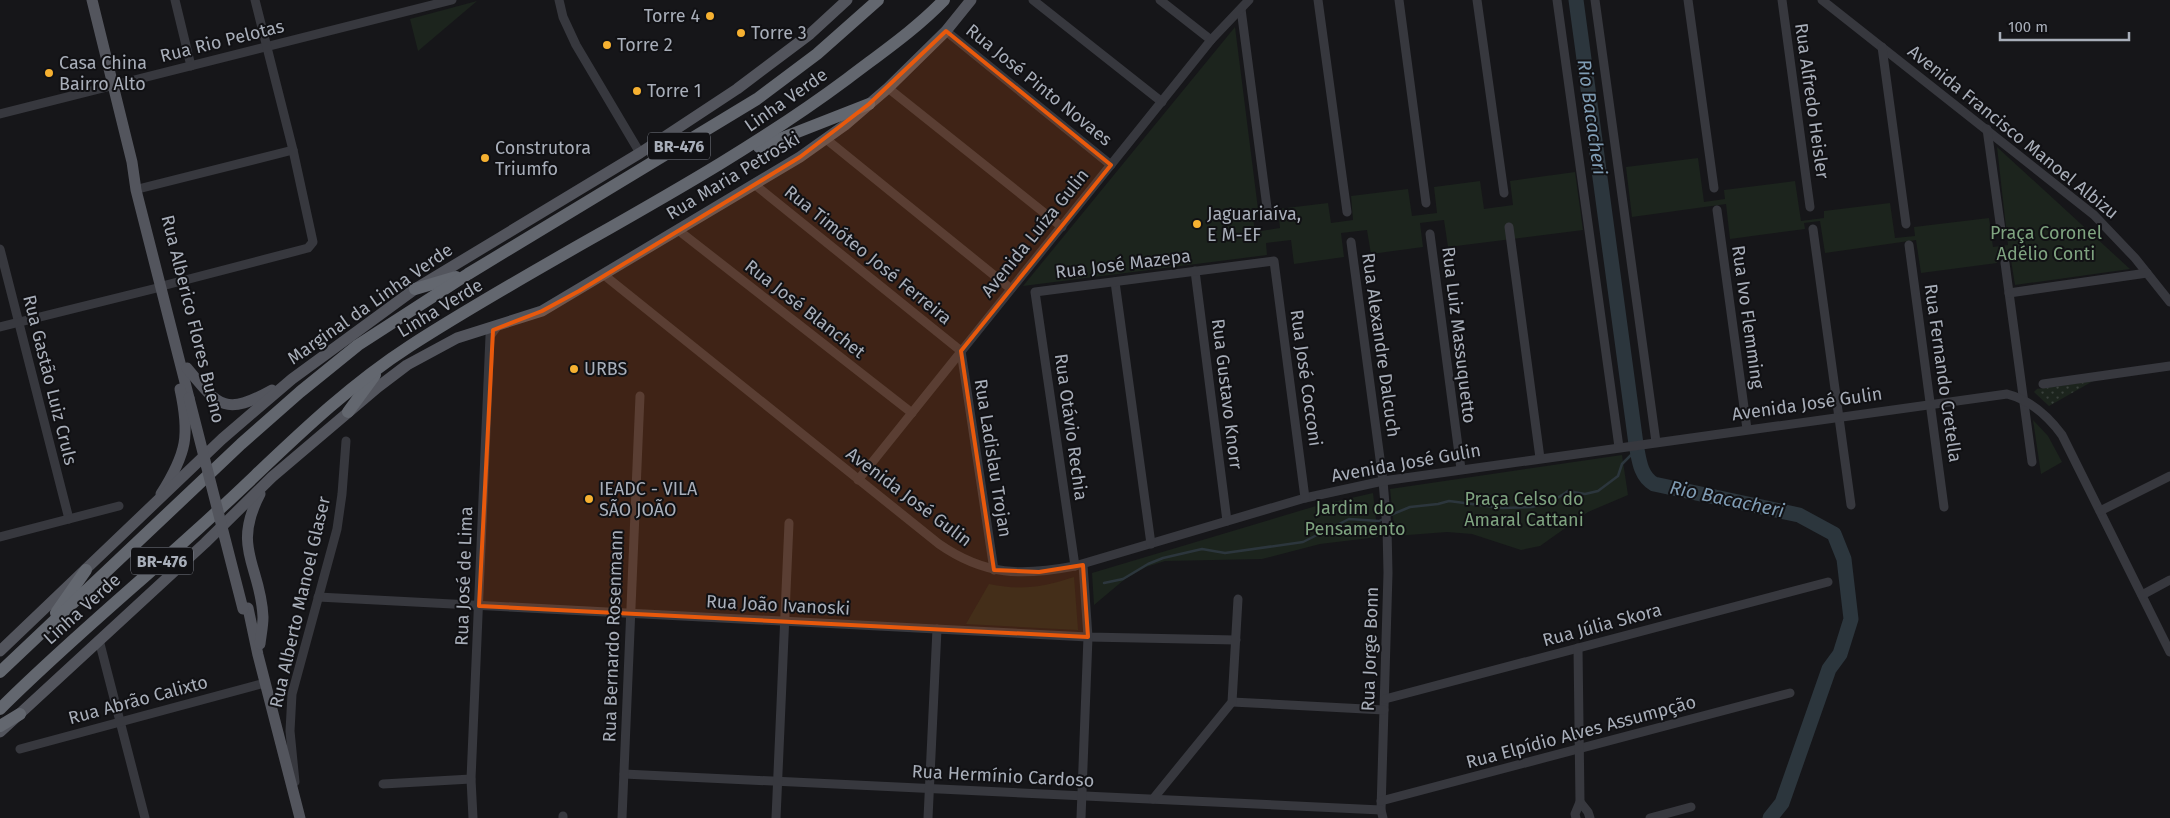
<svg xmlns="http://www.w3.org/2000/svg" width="2170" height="818" font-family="'Fira Sans',sans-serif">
  <defs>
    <pattern id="grass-dots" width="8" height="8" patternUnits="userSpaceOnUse" patternTransform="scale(1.25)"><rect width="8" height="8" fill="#1c241d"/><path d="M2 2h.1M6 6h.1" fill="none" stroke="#3a413c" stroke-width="1.8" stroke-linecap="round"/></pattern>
  </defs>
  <rect width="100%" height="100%" fill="#161619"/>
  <path fill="url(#grass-dots)" d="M2093 381 2049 406 2034 392 2037 389Z"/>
  <g fill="#1c241d">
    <path d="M477 1 418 51 410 19Z"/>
    <path d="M1235 27 1258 209 1252 210 1255 232 1280 228 1278 209 1328 203 1331 223 1353 220 1351 196 1408 189 1412 216 1437 213 1434 187 1480 181 1484 209 1513 205 1510 181 1575 172 1583 230 1448 247 1444 220 1420 223 1423 247 1371 254 1367 230 1341 233 1344 257 1294 264 1291 240 1266 243 1267 255 1023 286Z"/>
    <path d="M1997 147 2130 269 2015 285 2010 254 1996 256 1997 263 1921 273 1916 240 1825 253 1820 221 1804 223 1805 229 1730 239 1726 204 1632 217 1626 167 1698 158 1704 202 1725 199 1724 190 1795 181 1801 221 1824 218V211L1890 203 1895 238 1915 236 1914 227 1989 218 1993 247 2008 245Z"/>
    <path d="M2033 420 2048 436 2062 462 2041 474Z"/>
    <path d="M1622 455 1628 495 1588 512 1540 546 1521 550 1472 534 1447 532 1395 536 1390 489Z"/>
    <path d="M1373 493 1378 537 1320 544 1262 559 1165 561 1146 567 1125 579 1094 605 1092 573 1316 506Z"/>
    <path d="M1074 577 1078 630 966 624 989 584C1022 591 1043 587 1074 577Z"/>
  </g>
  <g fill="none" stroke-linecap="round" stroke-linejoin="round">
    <g stroke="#2c363d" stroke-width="2.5">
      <path d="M1388 516 1410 507 1438 504 1449 501 1503 508 1532 507 1553 501 1568 491 1585 494 1598 491 1618 476 1622 464 1637 449"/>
      <path d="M1104 583 1123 579 1148 564 1163 558 1202 549 1225 553 1303 542 1349 519 1379 521 1383 519"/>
    </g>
    <path stroke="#2c363d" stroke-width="15" d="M1576 0 1636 444C1639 459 1640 476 1654 484L1799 515 1834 534 1844 559 1851 619 1840 654 1829 669 1782 803 1770 818"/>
    <g stroke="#37383e" stroke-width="9">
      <path d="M175 0 191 66"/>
      <path d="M559 0 563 17 576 45 640 153"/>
      <path d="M1033 0 1162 102"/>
      <path d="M1160 0 1211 40"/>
      <path d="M1318 0 1347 212"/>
      <path d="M1399 0 1426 203"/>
      <path d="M1477 0 1504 193"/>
      <path d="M1557 0 1619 447"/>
      <path d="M1595 0 1656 442"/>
      <path d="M1688 0 1714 188"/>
      <path d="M1782 0 1810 207"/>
      <path d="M1822 0 2094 215 2135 258 2170 302"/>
      <path d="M1241 9 1268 215"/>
      <path d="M946 31 1111 165"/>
      <path d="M1882 47 1906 224"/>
      <path d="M888 88 1062 227"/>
      <path d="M0 114 452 0"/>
      <path d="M1987 129 2001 230"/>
      <path d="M826 139 1011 289"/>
      <path d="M754 184 961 351 994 570"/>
      <path d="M142 188 293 150"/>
      <path d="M1717 210 1747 429"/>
      <path d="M1509 227 1540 458"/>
      <path d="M1813 229 1851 505"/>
      <path d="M678 230 912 413"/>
      <path d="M1430 234 1461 469"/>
      <path d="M1351 242 1383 481 1387 528 1388 573 1381 810 1383 818"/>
      <path d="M1909 245 1944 507"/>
      <path d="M0 249 69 519"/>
      <path d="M2005 263 2032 462"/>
      <path d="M1195 271 1227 521"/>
      <path d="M604 275 939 544C985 576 1022 576 1075 566L1305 498 1383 481 2007 394C2030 400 2048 416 2062 435L2170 652"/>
      <path d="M1115 282 1151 544"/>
      <path d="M166 285 308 248 313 242 293 150 255 0"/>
      <path d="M2009 293 2147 273"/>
      <path d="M0 327 161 287"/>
      <path d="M2043 384 2170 366"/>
      <path d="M858 480 1211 40 1249 0"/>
      <path d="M2100 511 2170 476"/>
      <path d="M0 537 119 506"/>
      <path d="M1075 566 1035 292 1274 261 1305 498"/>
      <path d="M2142 595 2170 580"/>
      <path d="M318 597 1088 637 1236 640"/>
      <path d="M99 640 145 818"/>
      <path d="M1385 699 1828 582"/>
      <path d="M1232 702 1384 710"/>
      <path d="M20 749 265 683"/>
      <path d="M624 774 1381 810"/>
      <path d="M295 782 290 731 292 694 337 529 342 494 346 441"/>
      <path d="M383 784 471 779"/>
      <path d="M1153 799 1232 702 1238 599"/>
      <path d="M1381 801 1790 693"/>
      <path d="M1580 802 1588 812 1590 818"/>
      <path d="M563 816V818"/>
      <path d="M473 818 471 779 490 336 498 325"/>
      <path d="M622 818 640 396"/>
      <path d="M776 818 789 523"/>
      <path d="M928 818 937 629"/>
      <path d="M1081 818 1088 637 1083 565"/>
      <path d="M1576 818 1575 814 1580 802 1578 648"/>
      <path d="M1650 818 1691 807"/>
    </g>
    <g stroke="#53555d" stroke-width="11">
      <path d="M92 0 132 162 136 190 189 398"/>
      <path d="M187 368C219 407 225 416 272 390"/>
      <path d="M161 494C187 453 190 435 180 389"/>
      <path d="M248 608 258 655 300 818"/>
      <path d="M260 644C261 635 263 626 263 617 261 566 231 549 260 494"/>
      <path d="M0 651 222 439 292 379 415 289 640 153 737 89 810 34 847 0"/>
      <path d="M0 732 205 543 272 477 378 387 407 365 457 338 542 311 800 157 845 125 888 88 946 31 971 0"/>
    </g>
    <g stroke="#63676f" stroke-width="12">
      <path d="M759 147 869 104"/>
      <path d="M415 289 456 277"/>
      <path d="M348 412 375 375"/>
      <path d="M56 613 86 570"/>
      <path d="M0 672 241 444 300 392 358 345 468 274 757 99 817 54 878 0"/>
      <path d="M0 709C63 646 132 589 198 529 268 466 331 397 410 346 554 253 710 181 847 79 881 53 915 30 944 0"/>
      <path d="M0 726 20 714"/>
    </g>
    <path stroke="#53555d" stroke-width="11" d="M189 398 243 609"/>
  </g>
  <path fill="#e8590c" fill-opacity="0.2" stroke="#e8590c" stroke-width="4" stroke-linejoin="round" d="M946 31 1111 165 961 351 994 570 1039 572 1083 565 1088 637 479 606 493 330 542 311 579 291 800 157 869 104Z"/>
  <g fill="#f6b131" stroke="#111114" stroke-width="2">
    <circle cx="710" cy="16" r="5"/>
    <circle cx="741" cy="33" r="5"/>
    <circle cx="607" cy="45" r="5"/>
    <circle cx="49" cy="73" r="5"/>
    <circle cx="637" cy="91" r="5"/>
    <circle cx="485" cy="158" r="5"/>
    <circle cx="1197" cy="224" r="5"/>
    <circle cx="574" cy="369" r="5"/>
    <circle cx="589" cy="499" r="5"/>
  </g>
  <g text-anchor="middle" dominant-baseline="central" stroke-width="4" stroke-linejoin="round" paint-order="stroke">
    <g fill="#111114" stroke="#7b7f88" stroke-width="1">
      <rect x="648" y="132.5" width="62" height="27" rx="4"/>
      <rect x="131" y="547.5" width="62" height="27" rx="4"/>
    </g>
    <g font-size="16" font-weight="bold" fill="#a8aeb9">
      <text x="679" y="146">BR-476</text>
      <text x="162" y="561">BR-476</text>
    </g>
    <g font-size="18" fill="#a8aeb9" stroke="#111114" text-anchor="start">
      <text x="700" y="16" text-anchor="end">Torre 4</text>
      <text x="751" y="33">Torre 3</text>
      <text x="617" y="45">Torre 2</text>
      <text x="59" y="63">Casa China<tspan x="59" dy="21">Bairro Alto</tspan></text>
      <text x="647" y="91">Torre 1</text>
      <text x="495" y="148">Construtora<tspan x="495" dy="21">Triumfo</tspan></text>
      <text x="1207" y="214">Jaguariaíva,<tspan x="1207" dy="21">E M-EF</tspan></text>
      <text x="584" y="369">URBS</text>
      <text x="599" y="489">IEADC - VILA<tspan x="599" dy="21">SÃO JOÃO</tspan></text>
    </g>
    <g font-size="18" fill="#a8aeb9" stroke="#111114">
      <text transform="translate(222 41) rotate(-14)">Rua Rio Pelotas</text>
      <text transform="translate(1039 85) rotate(39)">Rua José Pinto Novaes</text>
      <text transform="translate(786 100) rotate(-35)">Linha Verde</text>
      <text transform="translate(1812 101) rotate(82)">Rua Alfredo Heisler</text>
      <text transform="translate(2013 132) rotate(39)">Avenida Francisco Manoel Albizu</text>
      <text transform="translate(733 176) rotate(-31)">Rua Maria Petroski</text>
      <text transform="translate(1035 233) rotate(-51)">Avenida Luíza Gulin</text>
      <text transform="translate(868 255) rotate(39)">Rua Timóteo José Ferreira</text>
      <text transform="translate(1123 264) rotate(-7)">Rua José Mazepa</text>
      <text transform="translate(370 304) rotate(-35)">Marginal da Linha Verde</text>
      <text transform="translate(440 308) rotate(-31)">Linha Verde</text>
      <text transform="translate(805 309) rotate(38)">Rua José Blanchet</text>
      <text transform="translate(1748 317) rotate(82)">Rua Ivo Flemming</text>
      <text transform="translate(193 319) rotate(76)">Rua Alberico Flores Bueno</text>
      <text transform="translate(1459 335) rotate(83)">Rua Luiz Massuquetto</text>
      <text transform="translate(1381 345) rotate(82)">Rua Alexandre Dalcuch</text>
      <text transform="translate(1943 373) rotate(82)">Rua Fernando Cretella</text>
      <text transform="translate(1306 378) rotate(82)">Rua José Cocconi</text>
      <text transform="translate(50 380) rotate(76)">Rua Gastão Luiz Cruls</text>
      <text transform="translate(1227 394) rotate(83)">Rua Gustavo Knorr</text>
      <text transform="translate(1807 404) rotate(-8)">Avenida José Gulin</text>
      <text transform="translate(1071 427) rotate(82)">Rua Otávio Rechia</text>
      <text transform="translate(993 458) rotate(81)">Rua Ladislau Trojan</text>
      <text transform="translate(1406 463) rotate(-10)">Avenida José Gulin</text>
      <text transform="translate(909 497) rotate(37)">Avenida José Gulin</text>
      <text transform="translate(464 576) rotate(-88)">Rua José de Lima</text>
      <text transform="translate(300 602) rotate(-77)">Rua Alberto Manoel Glaser</text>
      <text transform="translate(778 605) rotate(3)">Rua João Ivanoski</text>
      <text transform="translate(82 609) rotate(-42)">Linha Verde</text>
      <text transform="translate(1602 625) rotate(-15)">Rua Júlia Skora</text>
      <text transform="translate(613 636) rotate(-88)">Rua Bernardo Rosenmann</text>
      <text transform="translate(1370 649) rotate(-88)">Rua Jorge Bonn</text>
      <text transform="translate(138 700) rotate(-15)">Rua Abrão Calixto</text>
      <text transform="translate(1581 732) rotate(-15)">Rua Elpídio Alves Assumpção</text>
      <text transform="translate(1003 776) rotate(3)">Rua Hermínio Cardoso</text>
    </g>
    <g font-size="18" fill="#7fa480" stroke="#111114">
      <text x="2046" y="233">Praça Coronel<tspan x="2046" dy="21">Adélio Conti</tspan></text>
      <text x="1524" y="499">Praça Celso do<tspan x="1524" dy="21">Amaral Cattani</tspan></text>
      <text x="1355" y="508">Jardim do<tspan x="1355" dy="21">Pensamento</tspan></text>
    </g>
    <g font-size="19" font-style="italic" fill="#7f9cb4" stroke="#111114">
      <text transform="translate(1592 117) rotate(82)">Rio Bacacheri</text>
      <text transform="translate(1727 499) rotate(12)">Rio Bacacheri</text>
    </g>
  </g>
  <path d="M2000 32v8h129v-8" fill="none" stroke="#a8aeb9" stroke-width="2.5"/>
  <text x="2008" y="32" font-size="15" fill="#a8aeb9" stroke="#111114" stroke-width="4" paint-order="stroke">100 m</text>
</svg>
